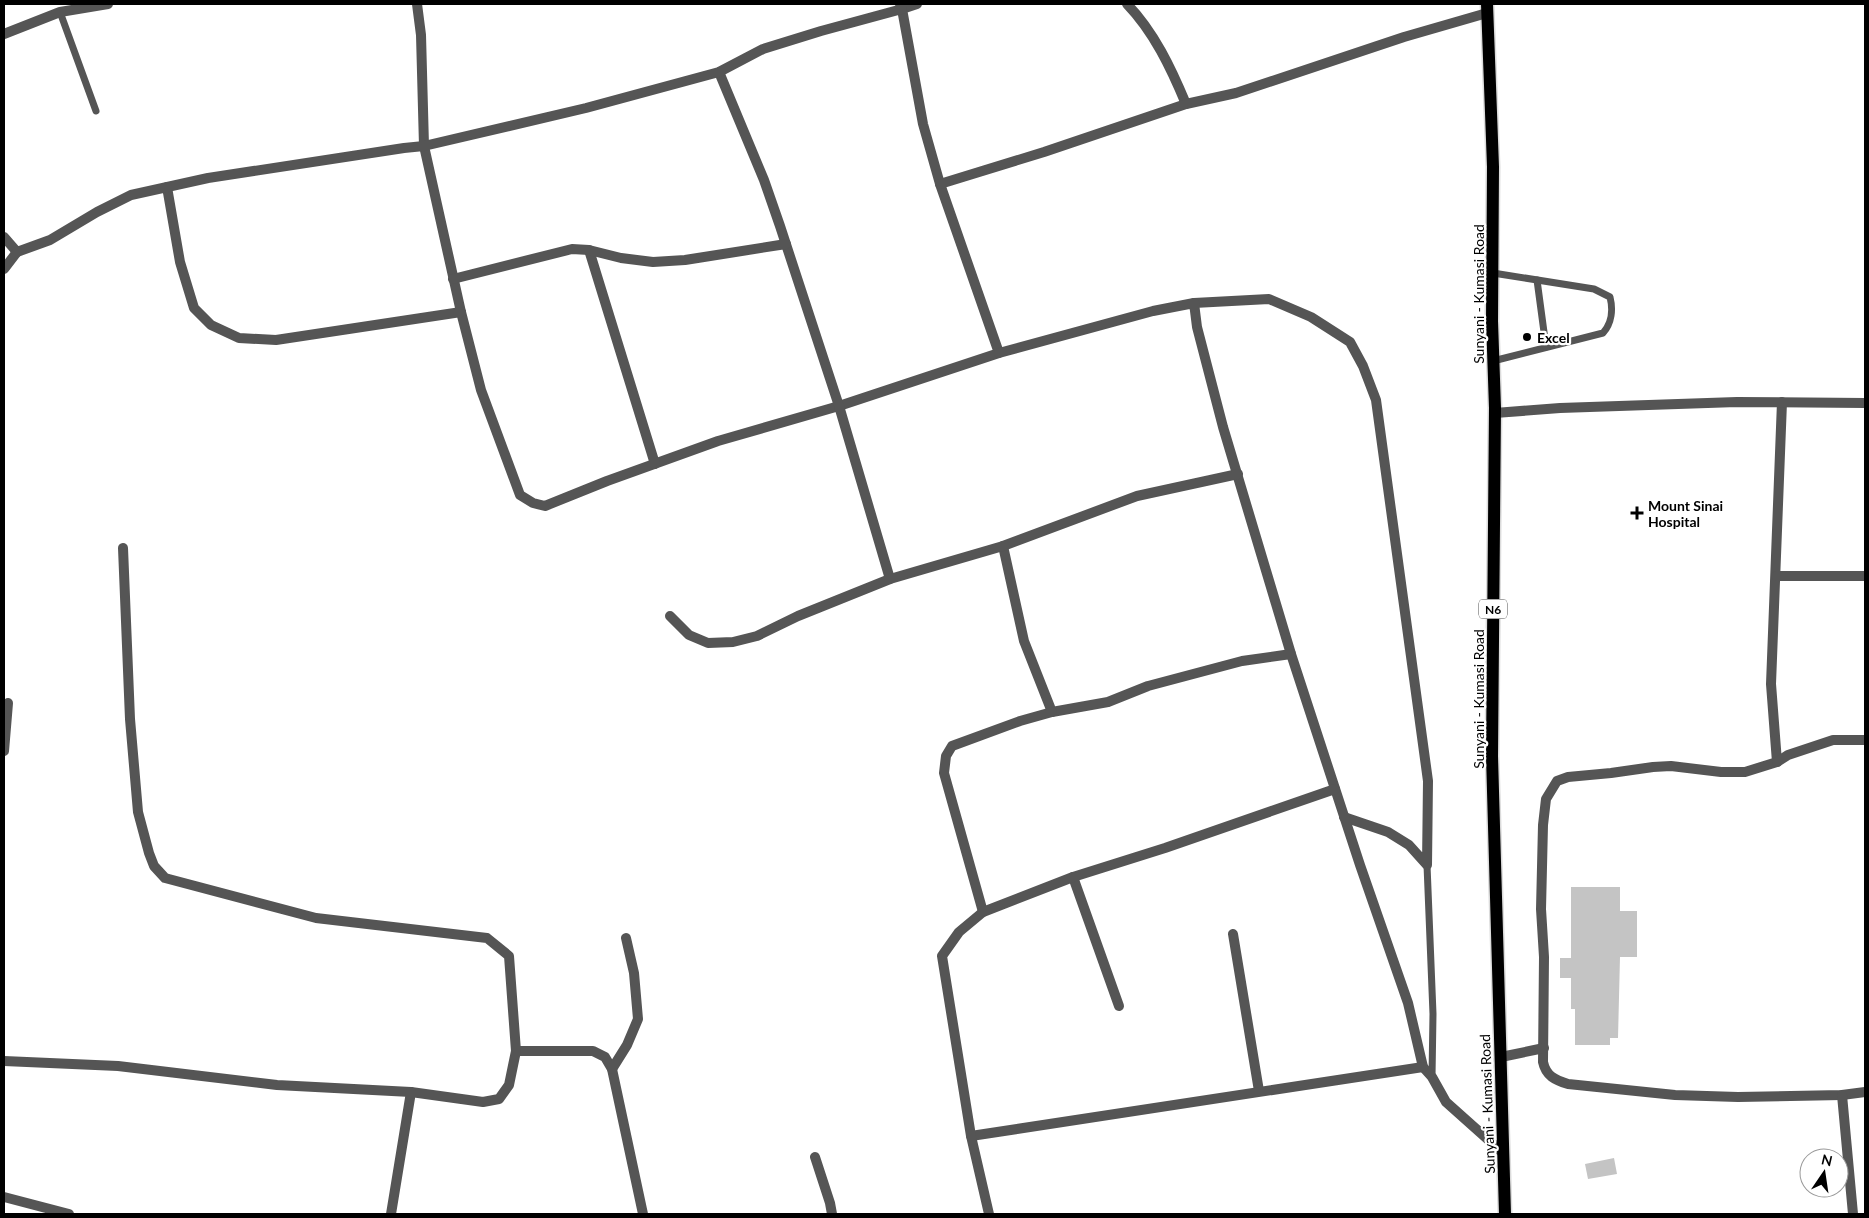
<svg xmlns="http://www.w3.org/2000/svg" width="1869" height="1218" font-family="Lato,sans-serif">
  <rect width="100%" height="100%" fill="#fff"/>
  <g fill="#c4c4c4">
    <path d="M1571 887H1620V911H1637V957H1620L1618 1038H1610V1045H1575V1009H1571V978H1560V958H1571Z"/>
    <path d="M1614 1158 1617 1174 1588 1179 1585 1164Z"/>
  </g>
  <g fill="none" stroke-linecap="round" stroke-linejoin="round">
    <g stroke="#dbdbdb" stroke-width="15">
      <path id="primary" d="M1487 4 1493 167 1492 321 1495 408 1492 756 1505 1214"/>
    </g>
    <g stroke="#555" stroke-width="7">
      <path d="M60 12 96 111"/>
      <path d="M1493 273 1594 289 1610 297C1613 309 1612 323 1603 333L1493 361"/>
      <path d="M1537 280 1546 347"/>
      <path d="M1427 865 1433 1014 1432 1077"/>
    </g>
    <g stroke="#555" stroke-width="10">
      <path d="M417 4 421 35 424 146 461 312 481 390 520 495 533 503 545 506 607 481 718 441 839 406 999 353 940 184 923 124 902 9 917 4"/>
      <path d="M1127 4C1154 32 1171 68 1186 104"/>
      <path d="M4 34 60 12 108 4"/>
      <path d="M719 72 764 180 780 226 839 406 890 579"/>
      <path d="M940 184 1044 152 1186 104 1236 93 1404 37 1487 13"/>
      <path d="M167 187 180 262 194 308 211 325 239 338 276 340 461 312"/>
      <path d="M4 237 17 252 50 240 97 212 131 195 208 178 404 148 424 146 586 108 719 72 763 49 821 31 902 9 900 4"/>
      <path d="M589 250 655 464"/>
      <path d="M4 269 17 252"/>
      <path d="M453 279 572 249 589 250 621 258 653 262 685 260 786 244"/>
      <path d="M1194 303 1269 299 1311 317 1350 342 1363 366 1376 400 1428 781 1427 865 1409 845 1388 832 1344 817"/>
      <path d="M999 353 1153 311 1194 303 1197 327 1223 427 1291 654 1360 865 1408 1003 1423 1067 1432 1077 1446 1102 1502 1152"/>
      <path d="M1782 402 1771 684 1777 762 1745 772H1721L1671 766 1653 767 1611 773 1568 777 1557 781 1546 799 1543 825 1541 909 1544 957 1543 1062C1546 1076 1555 1080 1568 1084L1675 1095 1738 1097 1842 1095 1865 1092"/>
      <path d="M1495 413 1560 408 1737 402 1865 403"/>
      <path d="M1003 546 1024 641 1052 712 1108 702 1148 686 1242 661 1291 654"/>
      <path d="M1776 576H1865"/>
      <path d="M670 616 689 635 708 643 733 642 757 636 798 616 890 579 1003 546 1137 496 1238 474"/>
      <path d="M4 751 8 703"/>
      <path d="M1777 762 1788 755 1833 740H1865"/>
      <path d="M1073 877 1119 1006"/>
      <path d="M983 912 944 773 946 756 952 746 1020 721 1052 712"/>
      <path d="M1233 934 1259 1091"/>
      <path d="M516 1051H593L605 1057 612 1069 643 1214"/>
      <path d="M1501 1057 1544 1048"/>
      <path d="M4 1061 118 1066 277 1085 411 1092 483 1102 499 1099 509 1085 516 1051 509 956 487 938 316 918 165 878 154 866 149 853 138 812 130 719 123 548"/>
      <path d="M612 1069 627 1045 638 1019 634 973 626 938"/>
      <path d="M1842 1095 1853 1214"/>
      <path d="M971 1136 1423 1067"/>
      <path d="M815 1157 830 1203 832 1214"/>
      <path d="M4 1197 69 1214"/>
      <path d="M391 1214 411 1092"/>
      <path d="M989 1214 971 1136 942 956 959 932 983 912 1073 877 1165 848 1335 789"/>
    </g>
    <use href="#primary" stroke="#000" stroke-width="12"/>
  </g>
  <g fill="#000" stroke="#fff" stroke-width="2">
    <circle cx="1527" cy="337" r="5"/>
    <path d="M1634.5 505.5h5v5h5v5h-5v5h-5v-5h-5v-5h5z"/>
  </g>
  <g text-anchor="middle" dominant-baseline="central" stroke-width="4.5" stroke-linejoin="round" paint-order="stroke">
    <rect fill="#fff" stroke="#4c4c4c" stroke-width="1" x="1479" y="599.5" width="28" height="19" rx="4"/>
    <g font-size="12" font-weight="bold" fill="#000">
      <text x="1493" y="609">N6</text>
    </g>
    <g font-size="14" fill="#000" stroke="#fff">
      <text transform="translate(1478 294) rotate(-90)">Sunyani - Kumasi Road</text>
      <text transform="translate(1478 699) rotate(-90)">Sunyani - Kumasi Road</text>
      <text transform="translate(1487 1104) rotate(-92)">Sunyani - Kumasi Road</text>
    </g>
    <g font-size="14" font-weight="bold" fill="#000" stroke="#fff" text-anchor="start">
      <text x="1537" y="337">Excel</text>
      <text x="1648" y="505">Mount Sinai<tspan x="1648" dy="16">Hospital</tspan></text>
    </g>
  </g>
  <rect width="1869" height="1218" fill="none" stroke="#000000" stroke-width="10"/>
  <g transform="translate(1824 1173) rotate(13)"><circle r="24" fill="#ffffff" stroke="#999999"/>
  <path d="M0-4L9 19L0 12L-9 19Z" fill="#000000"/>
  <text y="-8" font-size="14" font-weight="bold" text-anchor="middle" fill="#000000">N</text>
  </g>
</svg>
